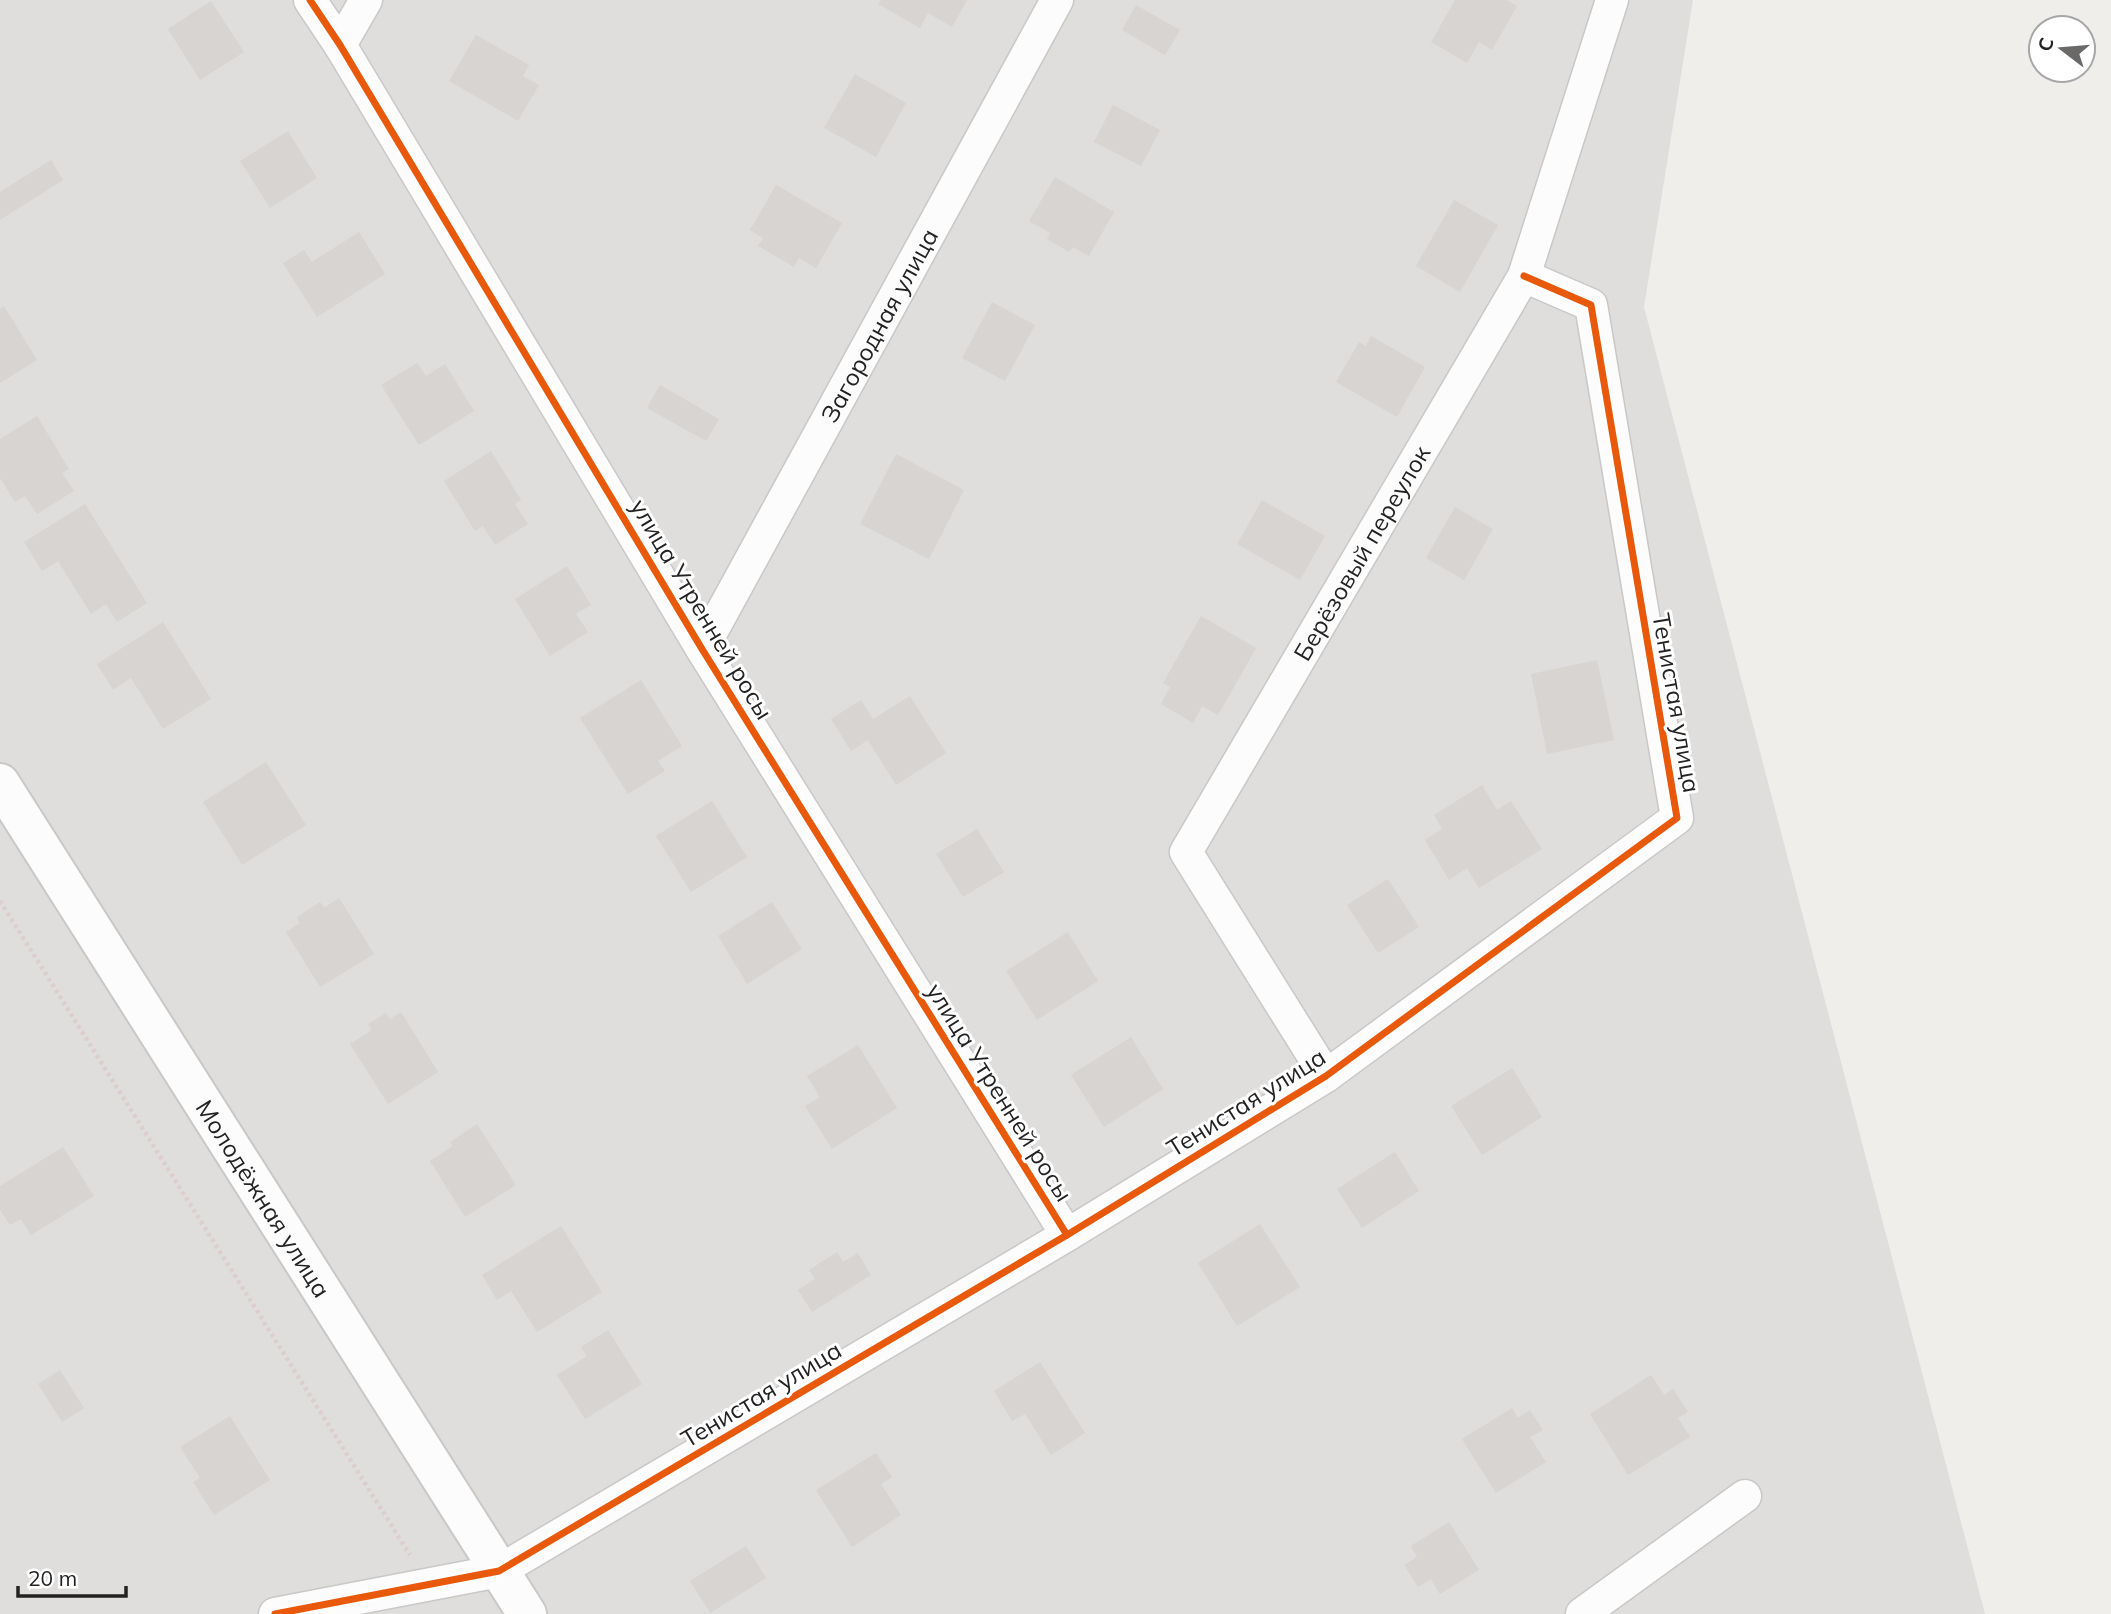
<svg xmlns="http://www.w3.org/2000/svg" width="2111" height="1614" font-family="Mulish,sans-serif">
  <rect width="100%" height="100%" fill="#f0eeeb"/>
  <path fill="#dfdedc" d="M0 0H1693L1644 307 1985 1614H0Z"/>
  <g fill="#d7d4d2">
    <path d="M881 0H967L952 27 928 13 920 28 878 4Z"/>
    <path d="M1455 0H1507L1517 6 1492 50 1479 42 1467 63 1431 42Z"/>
    <path d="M211 1 244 52 200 80 168 29Z"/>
    <path d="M1136 5 1180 30 1165 55 1122 30Z"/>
    <path d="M476 35 529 65 523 76 539 85 518 121 449 81Z"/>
    <path d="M855 74 906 103 876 157 824 128Z"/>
    <path d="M1113 105 1160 130 1141 166 1094 142Z"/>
    <path d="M288 131 317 178 270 208 240 161Z"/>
    <path d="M51 160 63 180 0 220V192Z"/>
    <path d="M1055 177 1114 212 1089 256 1073 247 1069 252 1047 239 1050 233 1029 221Z"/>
    <path d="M776 185 842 223 816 268 799 258 794 267 758 246 763 238 750 230Z"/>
    <path d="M1454 200 1498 225 1460 292 1416 266Z"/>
    <path d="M359 232 385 274 317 317 283 263 304 250 312 262Z"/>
    <path d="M992 302 1035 325 1005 381 962 358Z"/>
    <path d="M4 306 37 360 0 383V309Z"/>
    <path d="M1371 336 1425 367 1397 417 1336 382 1359 342 1366 346Z"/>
    <path d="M417 363 426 376 445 364 474 411 419 445 381 385Z"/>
    <path d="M660 385 719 419 706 441 647 408Z"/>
    <path d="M37 416 69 469 62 473 74 491 37 514 25 496 15 502 0 478V439Z"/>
    <path d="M491 451 521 500 515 504 528 524 495 545 483 526 475 531 444 481Z"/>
    <path d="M896 454 964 490 929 559 860 524Z"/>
    <path d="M1262 500 1325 536 1300 580 1237 544Z"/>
    <path d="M85 504 147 603 117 622 106 604 91 614 58 561 42 571 24 542Z"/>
    <path d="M1455 507 1493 529 1464 580 1426 558Z"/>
    <path d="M567 566 591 605 576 614 588 632 550 656 515 599Z"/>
    <path d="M1201 616 1256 648 1218 715 1202 706 1193 723 1161 704 1170 687 1163 683Z"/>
    <path d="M163 622 211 699 163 729 131 678 113 690 97 664Z"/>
    <path d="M1597 660 1614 740 1547 754 1531 674Z"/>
    <path d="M641 680 682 746 658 761 665 771 628 794 580 718Z"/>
    <path d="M910 696 946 753 896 785 868 740 851 751 831 719 861 700 873 719Z"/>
    <path d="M266 762 306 825 242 865 203 802Z"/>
    <path d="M1482 785 1497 810 1511 801 1542 849 1479 888 1467 868 1449 880 1425 840 1442 829 1434 815Z"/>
    <path d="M712 801 747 857 691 892 656 836Z"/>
    <path d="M977 829 1004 872 963 897 936 854Z"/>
    <path d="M1388 879 1419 927 1378 953 1347 905Z"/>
    <path d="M339 898 374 954 320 987 286 932 300 923 297 917 320 902 324 908Z"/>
    <path d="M772 902 802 949 747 984 718 936Z"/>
    <path d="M1068 932 1098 981 1037 1020 1006 971Z"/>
    <path d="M401 1012 438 1072 388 1104 350 1044 372 1030 368 1024 386 1013 390 1019Z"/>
    <path d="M1131 1037 1163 1089 1104 1127 1071 1075Z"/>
    <path d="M858 1045 897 1108 832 1149 805 1106 820 1097 807 1076Z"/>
    <path d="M1512 1068 1542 1117 1482 1155 1451 1106Z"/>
    <path d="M477 1124 516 1185 465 1217 430 1161 453 1146 450 1142Z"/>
    <path d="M63 1147 94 1196 31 1235 21 1219 10 1225 0 1210V1186Z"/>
    <path d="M1395 1152 1419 1191 1362 1228 1337 1189Z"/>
    <path d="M1260 1224 1300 1287 1237 1326 1198 1263Z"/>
    <path d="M561 1226 602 1292 537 1332 511 1291 497 1300 482 1275Z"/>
    <path d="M837 1252 843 1262 858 1253 871 1275 812 1312 798 1290 815 1279 809 1270Z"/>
    <path d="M608 1330 642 1384 585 1419 557 1375 587 1356 581 1347Z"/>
    <path d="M1040 1362 1085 1433 1051 1455 1025 1414 1012 1421 994 1391Z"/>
    <path d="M60 1370 84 1408 62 1422 38 1384Z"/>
    <path d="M1651 1375 1664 1395 1673 1389 1688 1412 1678 1418 1690 1437 1628 1475 1590 1414Z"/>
    <path d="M1512 1408 1518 1418 1530 1410 1543 1430 1530 1437 1546 1462 1496 1493 1462 1439Z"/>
    <path d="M230 1416 270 1480 214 1515 193 1482 200 1478 180 1447Z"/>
    <path d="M876 1453 892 1477 881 1484 901 1515 852 1547 816 1490Z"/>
    <path d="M1449 1522 1479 1570 1440 1594 1431 1579 1418 1587 1404 1565 1417 1557 1411 1546Z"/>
    <path d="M746 1546 766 1578 710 1613 690 1581Z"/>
  </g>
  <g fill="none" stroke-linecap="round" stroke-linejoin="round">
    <g stroke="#c9c8c7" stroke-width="35">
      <g id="minor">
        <path d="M310 0 340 45 702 649 1067 1235"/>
        <path d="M340 45 366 0"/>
        <path id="s1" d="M702 649 1057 0"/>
        <path id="s2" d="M1326 1076 1186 852 1524 276 1612 0"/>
        <path d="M275 1614 499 1571 1067 1235 1326 1076 1677 818 1591 305 1524 276"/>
        <path d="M1582 1614 1745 1496"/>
      </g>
    </g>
    <g stroke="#c9c8c7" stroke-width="42">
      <g id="tertiary">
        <path id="s3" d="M0 783 527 1614"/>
      </g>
    </g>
    <path stroke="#dccecd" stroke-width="4.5" stroke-dasharray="3.5 3.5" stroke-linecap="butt" d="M0 901 410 1555"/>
    <use href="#minor" stroke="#fdfcfc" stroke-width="32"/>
    <use href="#tertiary" stroke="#fdfcfc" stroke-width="38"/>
    <g stroke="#fff" stroke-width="11">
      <g id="cycleway">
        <path d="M310 0 340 45 702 649 1067 1235"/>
        <path d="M275 1614 499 1571 1067 1235 1326 1076 1677 818 1591 305 1524 276"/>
      </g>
    </g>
    <use href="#cycleway" stroke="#e8590c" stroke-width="7"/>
  </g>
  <g text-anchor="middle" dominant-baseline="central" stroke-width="6" stroke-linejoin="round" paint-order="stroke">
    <g font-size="24" fill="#222" stroke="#fff">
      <text stroke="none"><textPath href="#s1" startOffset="369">Загородная улица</textPath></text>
      <text stroke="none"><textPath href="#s2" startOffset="611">Берёзовый переулок</textPath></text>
      <text transform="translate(702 609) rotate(59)">улица Утренней росы</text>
      <text transform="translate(1677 703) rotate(80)">Тенистая улица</text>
      <text transform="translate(1000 1092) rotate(58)">улица Утренней росы</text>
      <text transform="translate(1246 1102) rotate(-32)">Тенистая улица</text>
      <text stroke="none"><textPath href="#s3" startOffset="492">Молодёжная улица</textPath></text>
      <text transform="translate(761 1394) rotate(-31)">Тенистая улица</text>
    </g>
  </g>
  <g transform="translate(2062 49) rotate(286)"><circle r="33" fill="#ffffff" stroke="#a7a7a7" stroke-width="2"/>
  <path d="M0-5L12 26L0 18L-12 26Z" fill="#6a6968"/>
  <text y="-10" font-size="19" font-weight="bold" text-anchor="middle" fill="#222222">С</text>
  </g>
  <path d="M18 1586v10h108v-10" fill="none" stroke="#222222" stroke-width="3.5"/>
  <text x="28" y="1586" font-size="21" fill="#222222" stroke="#ffffff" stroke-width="5" paint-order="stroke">20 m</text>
</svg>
